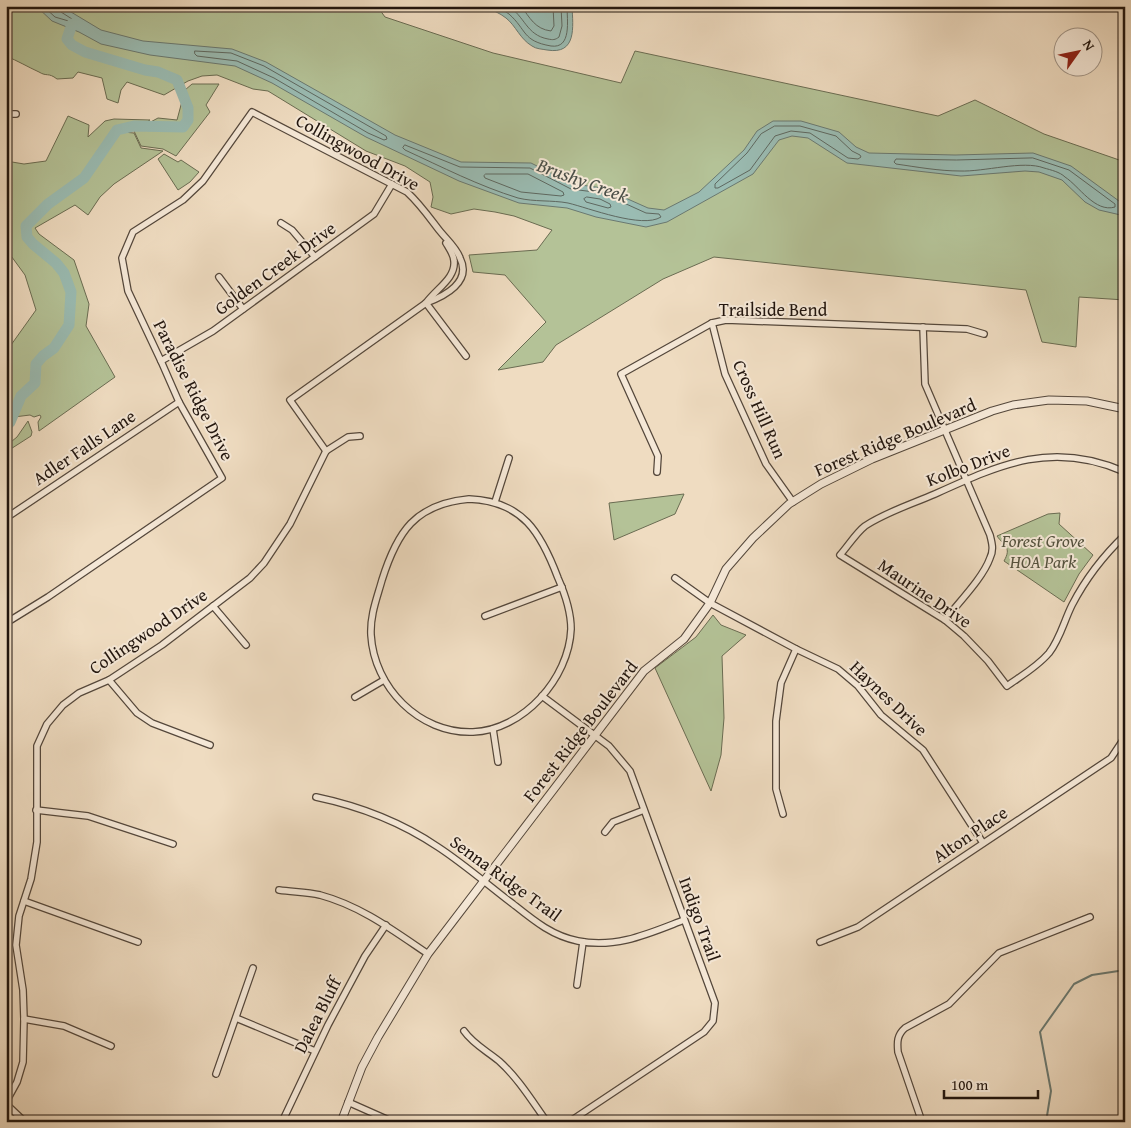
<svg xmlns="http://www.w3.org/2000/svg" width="1131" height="1128" font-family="'Gentium Book Plus',serif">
  <rect width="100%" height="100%" fill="#efdcc1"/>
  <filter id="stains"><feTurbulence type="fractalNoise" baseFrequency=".004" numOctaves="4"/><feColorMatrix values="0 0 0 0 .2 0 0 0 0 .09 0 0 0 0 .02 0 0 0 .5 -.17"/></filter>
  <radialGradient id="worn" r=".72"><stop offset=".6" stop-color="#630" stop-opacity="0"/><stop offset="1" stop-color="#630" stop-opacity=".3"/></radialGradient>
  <g fill="#b4c297" stroke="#6a6c52">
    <path d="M6 6H377L385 17 493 53 621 83 635 51 938 116 975 100 1044 134 1125 162V300L1079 297 1076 347 1042 342 1026 290 714 257 663 279 556 345 543 362 498 370 546 322 505 275 473 272 469 255 537 250 552 230 514 216 495 212 474 209 451 214 431 207 433 197 430 182 405 166 366 151 268 91 253 89 217 75 202 76 188 81 164 95 127 82 121 90 118 103 107 99 102 78 78 72 73 78 57 79C48 72 47 77 39 72 28 67 18 61 6 56Z"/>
    <path d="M192 84H219L206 105 210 112 176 156 163 149 141 146 134 131 158 118 177 120 185 90Z"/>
    <path d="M68 116 89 125 88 137 105 121 114 119 150 120 132 131 123 132 134 133 141 148 163 151 114 184 100 197 88 215 75 205 35 228 39 234 74 260 89 304 86 326 115 377 39 431 38 422 41 417 40 415 34 417 30 415 6 418V352L36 310 25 275 6 249V161L24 164 46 161Z"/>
    <path d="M164 154 178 162 181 160 199 172 190 182 178 190 158 159Z"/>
    <path d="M28 421 32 432 31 436 6 452V446L17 437Z"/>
    <path d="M684 494 675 514 614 540 609 503Z"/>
    <path d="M1060 513 1059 524 1093 555 1079 574 1064 602 1004 561C1012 547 1004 546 997 536L1048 514Z"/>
    <path d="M713 615 721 625 746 635 722 656 724 718 721 755 711 791 655 668 696 637Z"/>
  </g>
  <g fill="#9abcb3" stroke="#6a7971">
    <path d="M36 6H61L101 30 143 41 232 49 266 62 395 135 461 162 531 163 573 184 603 188 648 208 664 210 699 192 744 150 757 131 773 121H801L839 132 856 147 869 153 955 155 1033 153 1071 166 1119 201 1125 202V216L1099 210 1085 202 1062 180 1039 172 1025 171 961 176 847 163 808 138 792 136 779 140 753 174 667 222 646 227 596 217 567 208 519 203 459 181 366 137 272 83 235 66 150 55 101 44 79 32 52 21Z"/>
    <path d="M485 6H572C573 27 577 55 547 50 542 49 536 49 532 46 520 39 516 26 506 18 500 13 491 10 485 6Z"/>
  </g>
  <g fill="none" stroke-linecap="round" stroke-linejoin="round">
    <g stroke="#5e6860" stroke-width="1">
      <path d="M43 6 55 17 72 22V19L61 12 59 6"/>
      <path d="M495 6C500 9 505 11 509 14 527 30 522 41 551 46 572 49 567 20 567 6"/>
      <path d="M508 6C525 16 526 35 548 39 553 40 555 40 559 37L562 26 561 6"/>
      <path d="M521 6C530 18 535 29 551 31L554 26 553 6"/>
      <path d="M195 51 231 53 264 66 386 136 387 139 384 140 368 133 274 78 237 61 197 56 195 54Z"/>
      <path d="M775 126H800L836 136 852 151 860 155 861 157 858 159 848 158 810 133 791 131 775 136 750 170 718 188H715V184L747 153 761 134Z"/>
      <path d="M405 145 460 167 530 168 571 189 602 193 646 213 659 214 661 217C642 229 589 208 568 203 552 200 534 202 518 198 479 186 442 167 405 150L403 148Z"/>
      <path d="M1033 158 1069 170 1115 204V207C1095 213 1079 186 1065 177 1060 172 1051 170 1044 168 1023 160 984 172 960 171 939 171 917 167 896 164L894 162 896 159 956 160Z"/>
      <path d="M486 174H528L563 192 564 195 561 196 521 192 485 178 484 176Z"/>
      <path d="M587 197 600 199 610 204 611 207 608 208 586 202 584 199Z"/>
    </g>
    <path stroke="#6a7971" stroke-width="2" d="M1046 1122 1051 1091 1040 1032 1074 984 1092 975 1125 970"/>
    <path stroke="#9abcb3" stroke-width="11" d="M6 426 10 422 21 396 35 383 36 364 43 356 54 348 69 325 71 292 64 273 56 263 33 244 27 237 26 226 48 204 84 178 117 130 134 126 183 127 188 120V108L177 80 158 72 145 70 85 52 72 45 67 39 72 24"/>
    <g stroke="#54473b" stroke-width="8">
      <g id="minor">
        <path d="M6 114H16"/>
        <path d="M281 223 292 230 315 257"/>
        <path d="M219 277 243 309"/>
        <path d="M426 303C436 289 456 278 454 261 454 255 449 248 446 243"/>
        <path d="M426 303 466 356"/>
        <path d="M712 323 725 374 766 464 793 502"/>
        <path d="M923 327 925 384 990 535C992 543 994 550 990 558 983 578 958 603 945 620"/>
        <path d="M161 361 213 331 374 214 392 184"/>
        <path d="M326 451 348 437 360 436"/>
        <path d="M657 472 658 456 621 374 712 323 726 320 967 329 984 334"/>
        <path d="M1125 472C1053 440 1001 464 935 494 912 504 886 512 865 526 856 533 848 546 840 555L945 620 964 636 988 661 1007 686C1021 676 1037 667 1049 653 1060 639 1064 621 1072 605 1086 578 1103 556 1125 535"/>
        <path d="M469 499C523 501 541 533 558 578 565 594 571 611 571 629 569 679 523 730 473 732 419 734 374 687 371 635 370 615 377 598 382 580 397 532 415 504 469 499Z"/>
        <path d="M495 502 509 458"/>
        <path d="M6 518 179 402"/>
        <path d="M675 578 710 603 796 649 838 669 858 686 881 715 923 750 983 843"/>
        <path d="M213 606 246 645"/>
        <path d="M485 616 562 587"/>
        <path d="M6 623 48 597 222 478 179 402 161 361 128 291 122 258 133 232 183 200 203 181 252 112 407 192C420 204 429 217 439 230 446 239 456 247 460 258 472 282 445 296 426 303L290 400 326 451"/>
        <path d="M109 680 137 713 152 723 210 745"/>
        <path d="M542 696 609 746 630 771 715 1003 713 1021 704 1032 569 1122"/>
        <path d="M355 697 384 680"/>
        <path d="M493 729 498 762"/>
        <path d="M316 797C359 806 401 822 438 847 464 864 488 885 513 904 533 920 552 936 578 941 616 949 650 933 684 920"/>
        <path d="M36 810 88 816 173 844"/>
        <path d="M783 814 776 789V721L781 683 796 649"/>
        <path d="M605 832 613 822 644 810"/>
        <path d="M279 890C293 892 307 892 320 895 361 906 394 931 428 954"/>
        <path d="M24 901 138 942"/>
        <path d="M820 942 858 927 1111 758 1125 737"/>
        <path d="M577 985 583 942"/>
        <path d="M236 1018 315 1051"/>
        <path d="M24 1019 64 1026 111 1046"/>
        <path d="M464 1031C473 1044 487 1051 499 1061 518 1078 532 1101 547 1122"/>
        <path d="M216 1074 253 968"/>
        <path d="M6 1102 17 1082 23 1062 24 1019 23 990 16 945 19 916 31 879 37 842V746L47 724 63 705 79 693 109 680 162 645 250 578 264 563 290 524 326 451"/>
        <path d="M348 1102 393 1122"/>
        <path d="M6 1104 25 1122"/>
        <path d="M282 1122 328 1025 365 956 386 925"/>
        <path d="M922 1122 898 1052C897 1042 897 1035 905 1028L949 1004 999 953 1090 917"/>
      </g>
    </g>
    <g stroke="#54473b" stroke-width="9">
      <path id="tertiary" d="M341 1122 362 1067 378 1037 428 954 644 671 684 639 710 603 726 569 753 538 789 504 821 484 872 459 992 411 1013 405 1049 400 1087 401 1125 409"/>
    </g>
    <use href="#minor" stroke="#f5e8d7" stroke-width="5.5"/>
    <use href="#tertiary" stroke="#f5e8d7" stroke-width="7"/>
  </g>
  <g text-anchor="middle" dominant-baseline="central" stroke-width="4" stroke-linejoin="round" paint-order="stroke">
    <g font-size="18" fill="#21150e" stroke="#f5e8d7">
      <text transform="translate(358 152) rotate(29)">Collingwood Drive</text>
      <text transform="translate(275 268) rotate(-36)">Golden Creek Drive</text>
      <text x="773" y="309">Trailside Bend</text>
      <text transform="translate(194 390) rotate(63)">Paradise Ridge Drive</text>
      <text transform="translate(760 409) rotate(66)">Cross Hill Run</text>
      <text transform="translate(895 437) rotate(-23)">Forest Ridge Boulevard</text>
      <text transform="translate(84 447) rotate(-34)">Adler Falls Lane</text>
      <text transform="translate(968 465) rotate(-21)">Kolbo Drive</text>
      <text transform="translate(925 593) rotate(34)">Maurine Drive</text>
      <text transform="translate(148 631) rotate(-34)">Collingwood Drive</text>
      <text transform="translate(889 698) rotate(44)">Haynes Drive</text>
      <text transform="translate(580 731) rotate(-52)">Forest Ridge Boulevard</text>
      <text transform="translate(970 834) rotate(-34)">Alton Place</text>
      <text transform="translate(506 878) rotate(36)">Senna Ridge Trail</text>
      <text transform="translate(700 919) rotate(70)">Indigo Trail</text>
      <text transform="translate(317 1015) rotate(-63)">Dalea Bluff</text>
    </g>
    <g font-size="18" font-style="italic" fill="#54523e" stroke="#f5e8d7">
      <text x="1043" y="540">Forest Grove<tspan x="1043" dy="21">HOA Park</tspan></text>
    </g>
    <g font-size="19" font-style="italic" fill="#4b4f48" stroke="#f5e8d7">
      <text transform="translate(583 180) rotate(20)">Brushy Creek</text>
    </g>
  </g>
  <rect width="1131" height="1128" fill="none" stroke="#efdcc1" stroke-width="25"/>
  <rect x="8" y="8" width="1116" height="1113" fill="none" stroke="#21150e" stroke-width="2.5"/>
  <rect x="12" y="12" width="1106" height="1103" fill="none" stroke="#21150e"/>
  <g transform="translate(1078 52) rotate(57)"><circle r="24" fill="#f5e8d7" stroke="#a09487"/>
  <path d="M0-4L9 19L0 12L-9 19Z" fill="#8f2418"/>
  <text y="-8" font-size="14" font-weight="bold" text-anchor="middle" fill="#21150e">N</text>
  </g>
  <path d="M944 1090v8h94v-8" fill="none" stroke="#21150e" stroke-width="2.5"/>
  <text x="951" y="1090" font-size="15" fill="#21150e" stroke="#f5e8d7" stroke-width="4" paint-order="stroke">100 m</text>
  <rect width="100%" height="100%" filter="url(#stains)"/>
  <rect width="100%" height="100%" fill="url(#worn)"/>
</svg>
